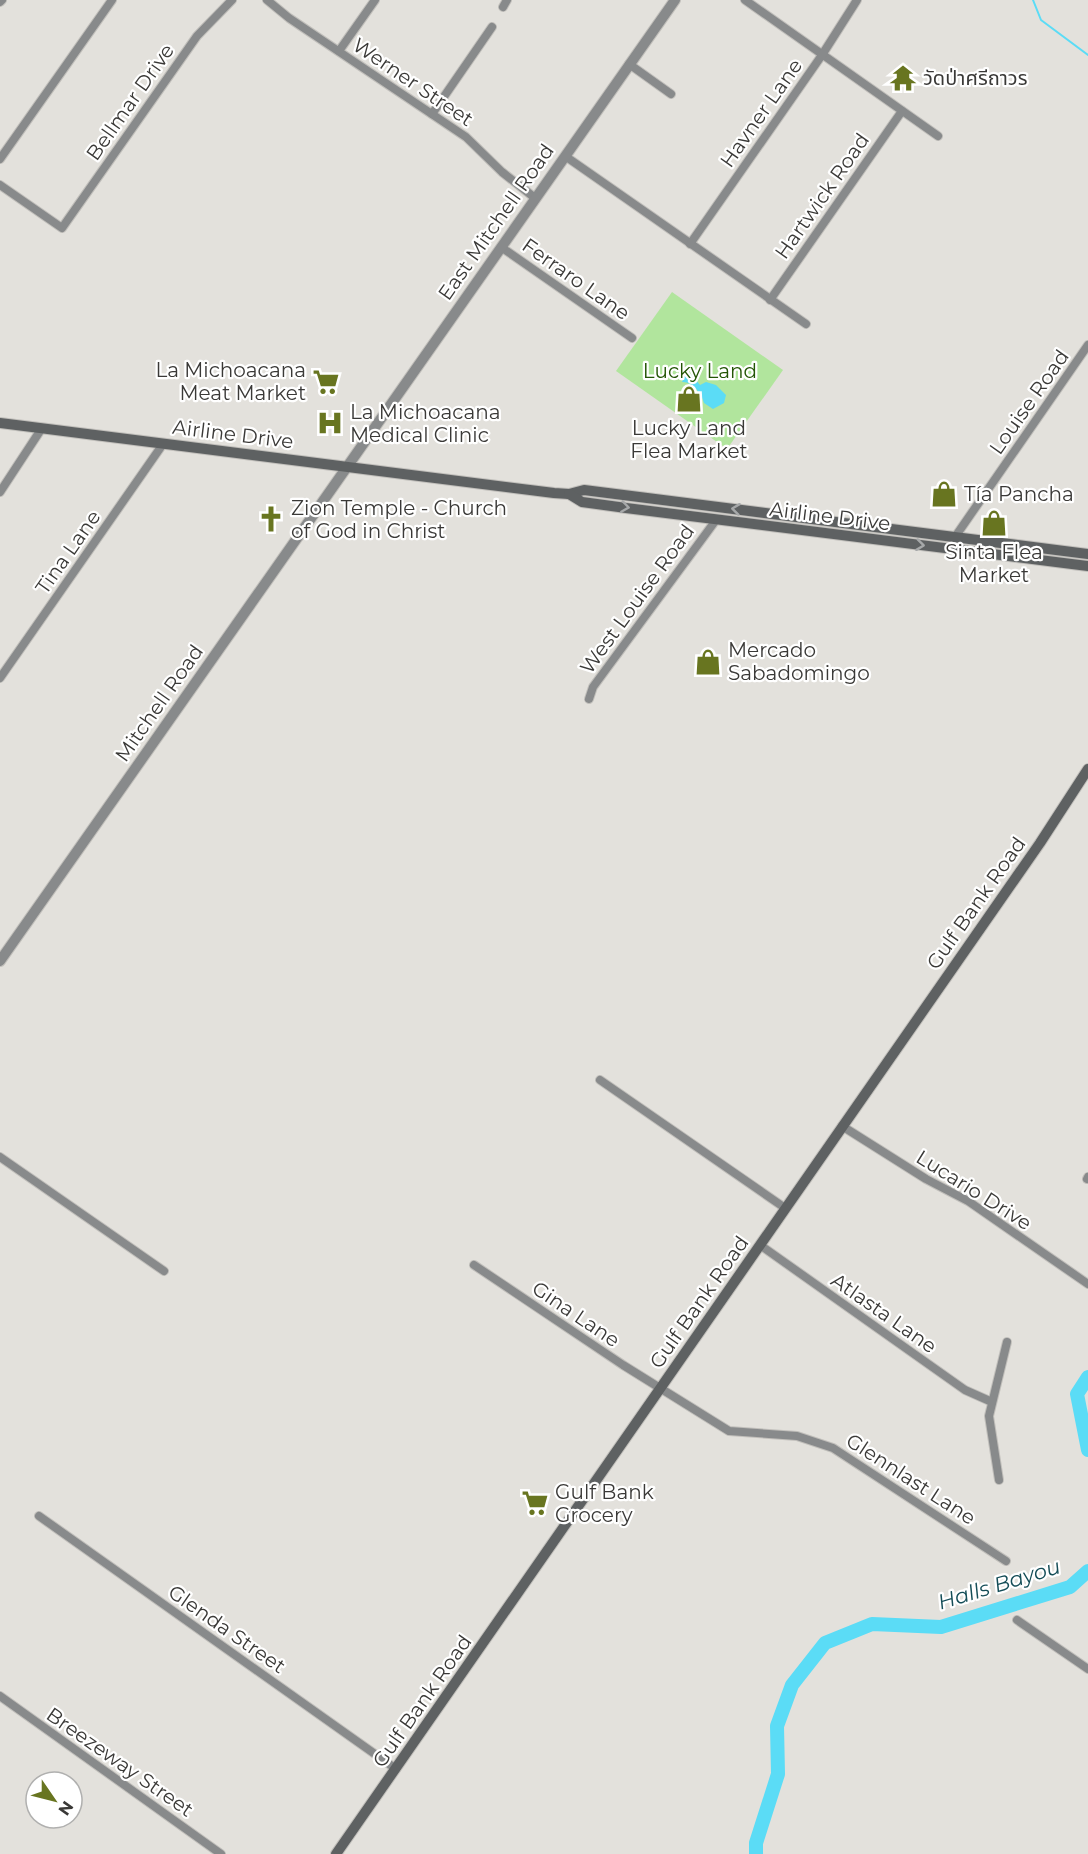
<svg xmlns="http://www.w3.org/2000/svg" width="1088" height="1854" font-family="Montserrat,'Noto Sans Thai',sans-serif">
  <rect width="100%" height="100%" fill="#e3e1dc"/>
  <path fill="#b1e59d" d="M672 292 783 370 727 449 616 371Z"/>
  <path fill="#5bdcf6" d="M685 374 692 375 700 385 706 382 716 385 726 395 724 403 713 409 704 403C702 394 692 381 682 382Z"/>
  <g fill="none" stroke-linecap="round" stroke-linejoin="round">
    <path stroke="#5bdcf6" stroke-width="2" d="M1033 0 1041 20 1088 55"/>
    <g stroke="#5bdcf6" stroke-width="14">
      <path d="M1088 1377 1077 1394 1088 1450"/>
      <path d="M756 1854V1843L778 1774 777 1726 792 1685 825 1643 872 1624 941 1627 1070 1587 1088 1571"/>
    </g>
    <g stroke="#c1bfbb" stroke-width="10">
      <g id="minor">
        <path d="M267 0 289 18 466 137 502 172 535 198"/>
        <path d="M745 0 938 136"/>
        <path d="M0 2 2 0"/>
        <path d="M503 7 507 0"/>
        <path d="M339 51 375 0"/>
        <path d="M629 64 671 94"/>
        <path d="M432 114 492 27"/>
        <path d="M565 156 806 324"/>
        <path d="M0 159 112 0"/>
        <path d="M0 185 62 228 197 36 232 0"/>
        <path d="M690 244 822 55 857 0"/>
        <path d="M501 247 632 338"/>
        <path d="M770 300 902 111"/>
        <path d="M0 492 42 428"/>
        <path d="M955 537 1088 345"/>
        <path d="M0 678 163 444"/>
        <path d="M589 699 593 687 716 520"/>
        <path d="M600 1080 785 1208"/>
        <path d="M842 1126 926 1179 968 1201 1088 1284"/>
        <path d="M0 1157 164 1271"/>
        <path d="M1087 1179 1088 1177"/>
        <path d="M760 1245 965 1390 992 1402"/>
        <path d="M474 1265 623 1365 729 1431 797 1436 833 1448 1006 1561"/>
        <path d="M999 1480 989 1416 1007 1342"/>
        <path d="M39 1516 396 1769"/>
        <path d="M1017 1620 1088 1669"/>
        <path d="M0 1696 221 1854"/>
      </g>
    </g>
    <g stroke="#c1bfbb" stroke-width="12">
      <path id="tertiary" d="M0 961 675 0"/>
    </g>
    <g stroke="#c1bfbb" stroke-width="12">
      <g id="secondary">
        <path d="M0 423 554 493 569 494 584 490 1088 554"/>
        <path d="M569 494 582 502 626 508 1088 566"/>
        <path d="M336 1854 1040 843 1088 769"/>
      </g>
    </g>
    <use href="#minor" stroke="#888a8b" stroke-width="8"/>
    <use href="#tertiary" stroke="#888a8b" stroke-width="10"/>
    <use href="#secondary" stroke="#5e6162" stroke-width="10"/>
  </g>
  <defs><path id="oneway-chevron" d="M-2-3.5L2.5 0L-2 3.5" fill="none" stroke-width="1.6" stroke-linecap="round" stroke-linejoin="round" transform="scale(1.5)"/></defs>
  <g stroke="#a6a8a9">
    <use href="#oneway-chevron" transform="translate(625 507) rotate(8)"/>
    <use href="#oneway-chevron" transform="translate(736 509) rotate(-173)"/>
    <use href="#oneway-chevron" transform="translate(920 545) rotate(7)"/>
  </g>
  <defs>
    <g id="temple-bare" transform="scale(2.07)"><path d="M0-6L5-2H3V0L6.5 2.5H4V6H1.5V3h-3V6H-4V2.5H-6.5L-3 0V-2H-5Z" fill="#687520" stroke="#fff" stroke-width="2.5" paint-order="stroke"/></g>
    <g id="supermarket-bare" transform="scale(2.07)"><path d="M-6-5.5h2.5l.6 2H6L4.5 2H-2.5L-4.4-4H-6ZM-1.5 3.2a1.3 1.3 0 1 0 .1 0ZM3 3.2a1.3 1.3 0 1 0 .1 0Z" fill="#687520" stroke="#fff" stroke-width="2.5" paint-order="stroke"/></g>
    <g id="shop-bare" transform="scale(2.07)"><path d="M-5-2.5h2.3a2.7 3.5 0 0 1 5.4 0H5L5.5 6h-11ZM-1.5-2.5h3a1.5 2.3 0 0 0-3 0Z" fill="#687520" stroke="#fff" stroke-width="2.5" paint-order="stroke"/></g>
    <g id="hospital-bare" transform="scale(2.07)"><path d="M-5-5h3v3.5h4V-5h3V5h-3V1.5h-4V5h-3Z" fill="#687520" stroke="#fff" stroke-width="2.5" paint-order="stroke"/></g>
    <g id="church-bare" transform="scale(2.07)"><path d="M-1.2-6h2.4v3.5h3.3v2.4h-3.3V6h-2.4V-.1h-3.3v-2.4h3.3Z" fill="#687520" stroke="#fff" stroke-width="2.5" paint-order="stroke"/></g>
  </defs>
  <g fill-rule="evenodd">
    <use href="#temple-bare" x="903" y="78"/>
    <use href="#supermarket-bare" x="326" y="382"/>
    <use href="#shop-bare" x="689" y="399"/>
    <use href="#hospital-bare" x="330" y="423"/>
    <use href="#shop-bare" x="944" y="494"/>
    <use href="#church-bare" x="271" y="519"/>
    <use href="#shop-bare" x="994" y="523"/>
    <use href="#shop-bare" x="708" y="662"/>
    <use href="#supermarket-bare" x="535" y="1503"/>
  </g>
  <g text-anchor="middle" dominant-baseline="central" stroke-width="4.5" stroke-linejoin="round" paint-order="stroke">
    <g font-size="20" fill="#3a3937" stroke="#fff" text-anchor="start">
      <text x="923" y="78">วัดป่าศรีถาวร</text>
      <text x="306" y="370" text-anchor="end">La Michoacana<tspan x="306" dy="23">Meat Market</tspan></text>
      <text x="350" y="412">La Michoacana<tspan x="350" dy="23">Medical Clinic</tspan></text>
      <text x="689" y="428" text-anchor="middle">Lucky Land<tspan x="689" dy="23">Flea Market</tspan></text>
      <text x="964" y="494">Tía Pancha</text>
      <text x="291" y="508">Zion Temple - Church<tspan x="291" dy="23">of God in Christ</tspan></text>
      <text x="994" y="552" text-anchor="middle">Sinta Flea<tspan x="994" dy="23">Market</tspan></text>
      <text x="728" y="650">Mercado<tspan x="728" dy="23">Sabadomingo</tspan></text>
      <text x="555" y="1492">Gulf Bank<tspan x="555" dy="23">Grocery</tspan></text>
    </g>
    <g font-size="20" fill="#3a3937" stroke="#fff">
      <text transform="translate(413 82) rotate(34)">Werner Street</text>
      <text transform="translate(130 102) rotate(-55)">Bellmar Drive</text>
      <text transform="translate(761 113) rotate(-55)">Havner Lane</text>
      <text transform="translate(822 196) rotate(-55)">Hartwick Road</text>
      <text transform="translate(496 222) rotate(-55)">East Mitchell Road</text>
      <text transform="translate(576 279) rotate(35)">Ferraro Lane</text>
      <text transform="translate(1029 402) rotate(-55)">Louise Road</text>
      <text transform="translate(233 434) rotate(7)">Airline Drive</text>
      <text transform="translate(830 516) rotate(7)">Airline Drive</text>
      <text transform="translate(68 552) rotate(-55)">Tina Lane</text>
      <text transform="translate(637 599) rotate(-54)">West Louise Road</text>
      <text transform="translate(159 703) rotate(-55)">Mitchell Road</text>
      <text transform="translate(976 903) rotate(-55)">Gulf Bank Road</text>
      <text transform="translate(974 1190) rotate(32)">Lucario Drive</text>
      <text transform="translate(699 1302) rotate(-55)">Gulf Bank Road</text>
      <text transform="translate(884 1313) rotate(35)">Atlasta Lane</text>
      <text transform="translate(576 1314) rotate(34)">Gina Lane</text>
      <text transform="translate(911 1479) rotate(33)">Glennlast Lane</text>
      <text transform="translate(227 1629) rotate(35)">Glenda Street</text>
      <text transform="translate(422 1701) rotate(-55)">Gulf Bank Road</text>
      <text transform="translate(120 1762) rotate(35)">Breezeway Street</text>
    </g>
    <g font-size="20" fill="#235505" stroke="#fff">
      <text x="700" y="371">Lucky Land</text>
    </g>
    <g font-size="21" font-style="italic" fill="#144d57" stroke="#fff">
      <text transform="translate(999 1584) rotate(-17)">Halls Bayou</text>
    </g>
  </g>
  <g transform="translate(54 1800) rotate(125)"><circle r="28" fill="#ffffff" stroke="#b0b0af" stroke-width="1.5"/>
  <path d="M0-4.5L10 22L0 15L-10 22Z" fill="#687520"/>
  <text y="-9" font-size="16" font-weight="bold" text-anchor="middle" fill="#3a3937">N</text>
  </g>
</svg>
